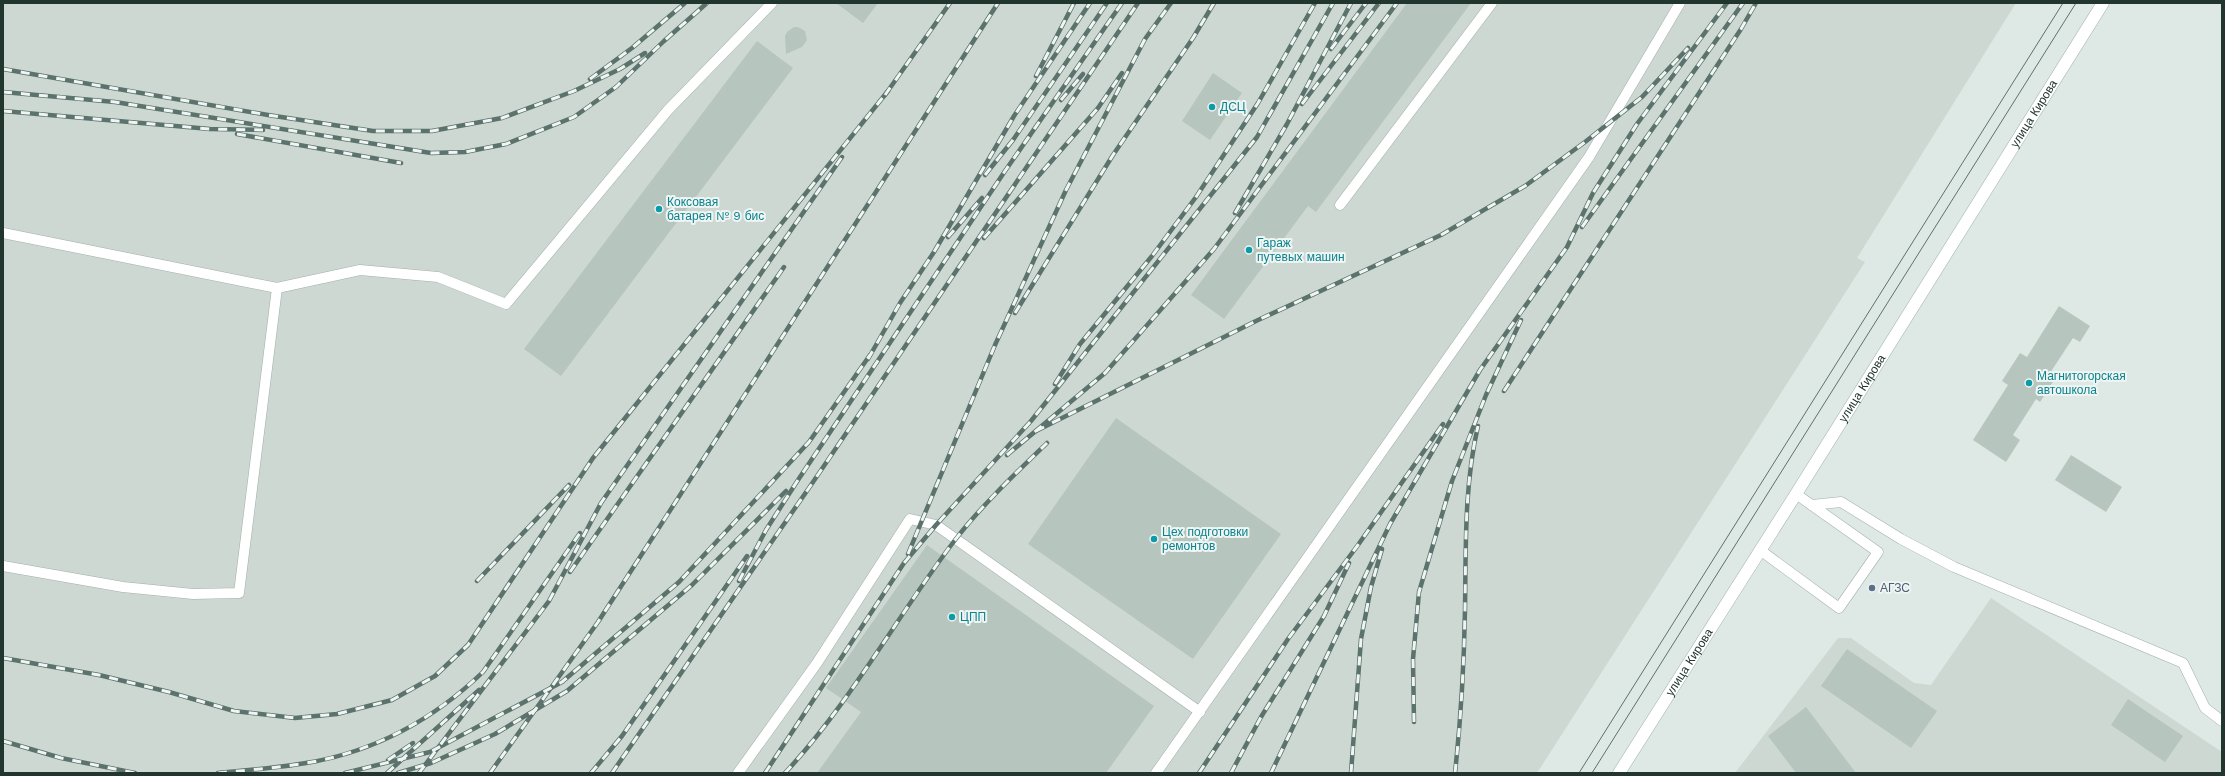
<svg xmlns="http://www.w3.org/2000/svg" width="2225" height="776" font-family="'Work Sans',sans-serif">
  <rect width="100%" height="100%" fill="#dee8e4"/>
  <g fill="#cdd8d3">
    <path d="M3 3H2016L1857 258 1865 262 1537 773H3Z"/>
    <path d="M1991 598 2222 752V773H1735L1838 638H1851L1914 683 1931 685Z"/>
  </g>
  <g fill="#b7c5bf">
    <path d="M836 3H878L863 23Z"/>
    <path d="M1407 3H1471L1316 212 1308 206 1224 319 1191 295Z"/>
    <path d="M794 27H798L805 31 807 40 802 47 786 54 785 36 787 32Z"/>
    <path d="M757 41 793 68 561 376 524 349Z"/>
    <path d="M1213 73 1242 93 1210 140 1182 121Z"/>
    <path d="M2059 306 2090 326 2080 342 2073 338 2050 373 2056 377 2040 402 2036 399 2013 435 2020 440 2006 462 1973 440 2008 385 2002 381 2020 353 2027 357Z"/>
    <path d="M1116 418 1281 534 1193 659 1028 544Z"/>
    <path d="M2071 455 2122 487 2106 512 2055 480Z"/>
    <path d="M927 545 1154 706 1106 773H817L861 712 826 688Z"/>
    <path d="M1847 649 1937 711 1911 748 1821 686Z"/>
    <path d="M2128 699 2183 736 2165 762 2111 725Z"/>
    <path d="M1806 707 1856 773H1796L1768 736Z"/>
  </g>
  <g fill="none" stroke-linecap="round" stroke-linejoin="round">
    <g stroke="#a2afaa" stroke-width="11">
      <g id="lane">
        <path d="M1340 205 1492 3"/>
        <path d="M3 233 277 288 360 270 438 277 506 304 668 110 772 3"/>
        <path d="M1812 505 1841 502 1901 539 1954 567 2183 663 2205 708 2222 721"/>
        <path d="M1760 550 1839 608 1878 552 1796 494"/>
        <path d="M3 566 123 587 193 594 239 593 277 288"/>
        <path d="M738 773 817 663 910 519 936 525 1200 712"/>
        <path d="M1156 773 1589 157 1680 3"/>
      </g>
    </g>
    <g stroke="#9fb2ab" stroke-width="13">
      <g id="secondary">
        <path id="s1" d="M1619 773 1796 494 2103 3"/>
      </g>
    </g>
    <use href="#lane" stroke="#fff" stroke-width="10"/>
    <use href="#secondary" stroke="#fff" stroke-width="12"/>
    <g stroke="#5c726c" stroke-width="1">
      <path d="M1579 773 2063 3"/>
      <path d="M1592 773 2076 3"/>
    </g>
    <g stroke="#5c726c" stroke-width="4.5">
      <g id="rail">
        <path d="M1331 49 1366 3"/>
        <path d="M3 69 268 115 373 131H432L502 118 574 91 620 69 645 53"/>
        <path d="M1036 76 1074 3"/>
        <path d="M590 79 632 48 685 3"/>
        <path d="M3 92 115 102 431 153 465 152 506 144 574 117 616 87 664 41 707 3"/>
        <path d="M885 95 950 3"/>
        <path d="M1061 100 1083 74"/>
        <path d="M1302 104 1379 3"/>
        <path d="M3 111 210 129 263 130"/>
        <path d="M237 134 401 163"/>
        <path d="M985 175 1013 140 1107 3"/>
        <path d="M1235 213 1287 124 1351 3"/>
        <path d="M1582 227 1743 3"/>
        <path d="M948 237 982 198"/>
        <path d="M984 238 1098 108 1122 73"/>
        <path d="M1015 313 1113 155 1193 38 1214 3"/>
        <path d="M868 359 900 303 934 252 1014 116 1090 3"/>
        <path d="M1055 384 1080 344 1152 256 1196 197 1258 103 1315 3"/>
        <path d="M1504 391 1741 29 1756 3"/>
        <path d="M1036 431 1256 321 1441 235 1525 186 1585 142 1642 97 1688 48"/>
        <path d="M1007 455 1105 373 1214 249 1397 3"/>
        <path d="M908 554 995 345 1066 190 1145 39 1171 3"/>
        <path d="M570 572 784 267"/>
        <path d="M477 581 569 485"/>
        <path d="M739 581 766 530 798 480 1005 171 1122 3"/>
        <path d="M3 658 99 675 169 692 234 711 295 718 337 714 392 700 435 676 468 645 593 458 888 91"/>
        <path d="M1414 722 1413 659 1419 592 1452 481 1486 395 1521 320"/>
        <path d="M3 741 61 758 135 773"/>
        <path d="M388 760 413 743"/>
        <path d="M218 773C247 770 277 768 306 763 374 752 434 719 483 672L580 533"/>
        <path d="M345 773 430 752 562 682 679 582 809 442 870 355"/>
        <path d="M387 773 479 690"/>
        <path d="M398 773 431 763 495 734 567 691 692 585 786 491"/>
        <path d="M419 773 549 601 601 503 842 157"/>
        <path d="M490 773 598 622 998 3"/>
        <path d="M591 773 622 736 747 556"/>
        <path d="M612 773 811 485 1138 3"/>
        <path d="M765 773 904 563 936 525 1031 421 1257 137 1333 3"/>
        <path d="M785 773C851 702 897 616 955 540 982 505 1016 473 1047 443"/>
        <path d="M1199 773 1288 639 1358 545 1443 424"/>
        <path d="M1231 773 1261 717 1324 616 1349 563"/>
        <path d="M1271 773 1390 524 1480 370 1567 247 1593 193 1637 124 1727 3"/>
        <path d="M1351 773 1361 639 1371 587 1382 549"/>
        <path d="M1455 773C1461 718 1464 665 1465 610 1466 548 1464 486 1478 426"/>
      </g>
    </g>
    <use href="#rail" stroke="#eef5f2" stroke-width="3" stroke-dasharray="9" stroke-linecap="butt"/>
  </g>
  <g fill="#0f9aa8" stroke="#eef5f2" stroke-width="1.5">
    <circle cx="1212" cy="107" r="4"/>
    <circle cx="659" cy="209" r="4"/>
    <circle cx="1249" cy="250" r="4"/>
    <circle cx="2029" cy="383" r="4"/>
    <circle cx="1154" cy="539" r="4"/>
    <circle cx="952" cy="617" r="4"/>
  </g>
  <circle fill="#5c6f8a" stroke="#eef5f2" stroke-width="1.5" cx="1872" cy="588" r="4"/>
  <g text-anchor="middle" dominant-baseline="central" stroke-width="4" stroke-linejoin="round" paint-order="stroke">
    <g font-size="12" fill="#0d838f" stroke="#eef5f2" text-anchor="start">
      <text x="1220" y="107">ДСЦ</text>
      <text x="667" y="202">Коксовая<tspan x="667" dy="14">батарея № 9 бис</tspan></text>
      <text x="1257" y="243">Гараж<tspan x="1257" dy="14">путевых машин</tspan></text>
      <text x="2037" y="376">Магнитогорская<tspan x="2037" dy="14">автошкола</tspan></text>
      <text x="1162" y="532">Цех подготовки<tspan x="1162" dy="14">ремонтов</tspan></text>
      <text x="960" y="617">ЦПП</text>
    </g>
    <g font-size="12" fill="#223630" stroke="#eef5f2">
      <text stroke="none"><textPath href="#s1" startOffset="779">улица Кирова</textPath></text>
      <text stroke="none"><textPath href="#s1" startOffset="455">улица Кирова</textPath></text>
      <text stroke="none"><textPath href="#s1" startOffset="131">улица Кирова</textPath></text>
    </g>
    <g font-size="12" fill="#4e5e75" stroke="#eef5f2" text-anchor="start">
      <text x="1880" y="588">АГЗС</text>
    </g>
  </g>
  <rect width="2225" height="776" fill="none" stroke="#223630" stroke-width="8"/>
</svg>
